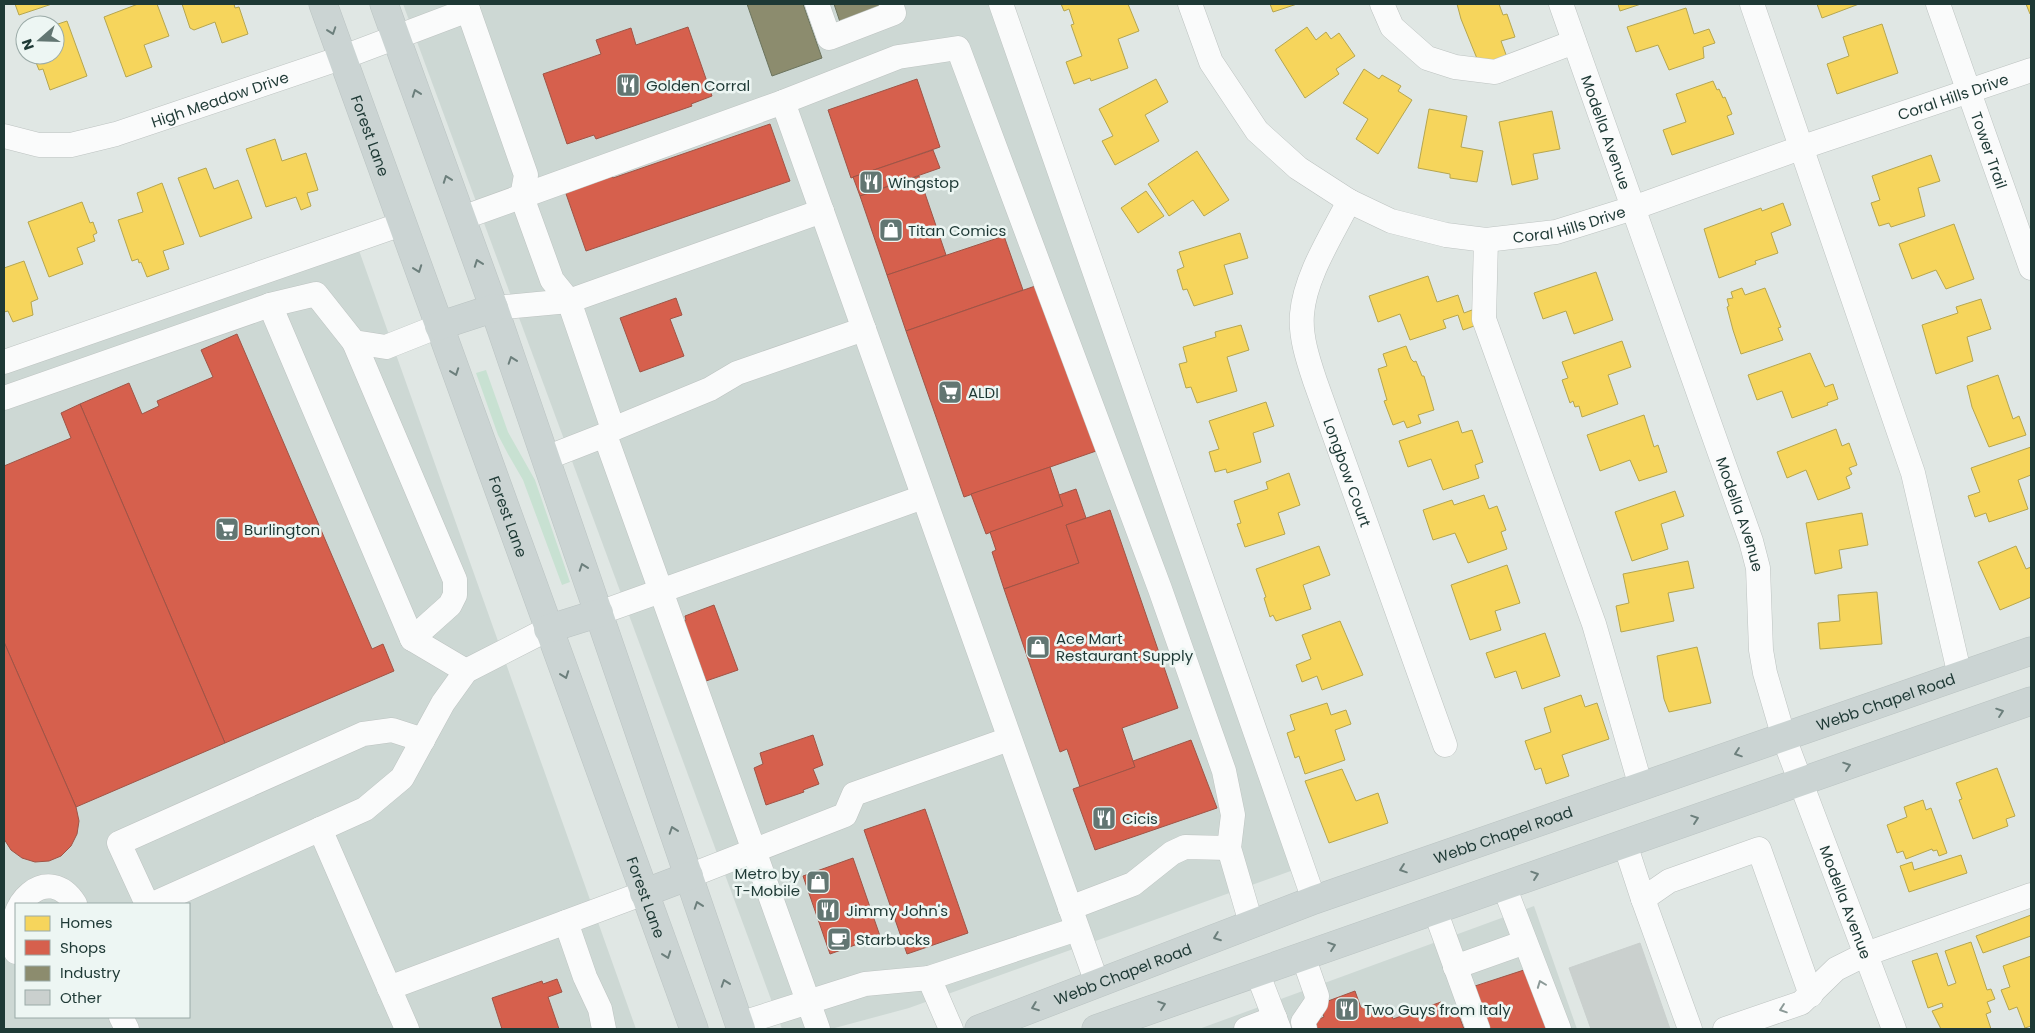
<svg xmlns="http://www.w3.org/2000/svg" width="2035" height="1033" font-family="Poppins,sans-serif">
  <rect width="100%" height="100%" fill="#e0e7e4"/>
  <g fill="#cdd8d4" fill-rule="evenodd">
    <path d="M403 4H990L1299 868 909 1008 831 1029H782Z"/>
    <path d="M356 242 636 1029H4V367ZM16 904H189V1017H16Z"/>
    <path d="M1534 906 1577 1029H1199Z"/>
  </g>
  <path fill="#c8e1d2" d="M486 370 508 432 535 480 570 582 562 585 523 480 508 454 498 435 476 373Z"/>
  <g fill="#f6d55c" stroke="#b5a650">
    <path d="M15 4H52L19 15Z"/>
    <path d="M138 4H157L169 36 144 45 152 67 126 77 104 17Z"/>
    <path d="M182 4H234L235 8 239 7 248 34 222 43 215 22 194 30 190 28Z"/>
    <path d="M1061 4H1128L1139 31 1118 39 1128 68 1091 81 1090 78 1074 84 1066 62 1082 56 1071 25 1074 24 1069 9 1064 11Z"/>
    <path d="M1270 4H1297L1273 12Z"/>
    <path d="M1457 4H1499L1503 15 1507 14 1515 37 1501 41 1508 60 1480 66 1461 19Z"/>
    <path d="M1618 4H1641L1620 11Z"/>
    <path d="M1817 4H1859L1822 18Z"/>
    <path d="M2026 4H2031V14H2030Z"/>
    <path d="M1686 8 1694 34 1709 29 1715 43 1703 47 1704 58 1669 70 1658 45 1636 52 1627 27Z"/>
    <path d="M67 21 87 76 50 90 43 69 39 70 33 55H55V25Z"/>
    <path d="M1882 24 1898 73 1837 94 1827 64 1849 56 1843 37Z"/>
    <path d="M1307 27 1316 40 1326 32 1331 39 1339 33 1355 56 1336 69 1339 74 1305 98 1275 50Z"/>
    <path d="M1364 69 1379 79 1382 75 1401 86 1398 91 1412 100 1378 154 1356 139 1368 119 1343 103Z"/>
    <path d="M1156 79 1168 102 1145 115 1159 141 1115 165 1102 141 1113 136 1099 109Z"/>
    <path d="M1713 81 1717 90 1719 89 1723 98 1725 97 1732 114 1727 116 1734 134 1672 155 1663 130 1686 122 1676 94Z"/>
    <path d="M1429 109 1467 116 1461 147 1483 151 1477 182 1450 178V174L1418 168Z"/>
    <path d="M1552 111 1560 149 1533 154 1538 179 1512 185 1499 122Z"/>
    <path d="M275 139 282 161 306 153 318 190 307 193 311 206 301 210 296 197 266 207 246 149Z"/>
    <path d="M1197 151 1229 200 1204 216 1193 200 1169 216 1148 184Z"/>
    <path d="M1931 155 1940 181 1918 188 1925 216 1891 227 1889 223 1879 226 1871 203 1880 200 1872 176Z"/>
    <path d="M206 168 214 189 238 180 252 218 200 237 178 178Z"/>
    <path d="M162 183 184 244 163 251 169 269 147 277 141 262 139 263 138 259 132 261 118 220 143 212 137 193Z"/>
    <path d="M1146 191 1164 216 1138 233 1121 208Z"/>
    <path d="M82 202 90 223 93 222 97 233 93 235 95 241 77 248 83 264 49 277 28 222Z"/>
    <path d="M1783 203 1791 225 1771 233 1778 253 1755 261 1756 264 1719 278 1704 229 1761 208 1762 211Z"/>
    <path d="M1954 224 1974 279 1946 289 1936 270 1912 279 1899 244Z"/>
    <path d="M1240 233 1248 258 1224 265 1233 294 1194 306 1187 289 1183 290 1177 270 1184 267 1179 252Z"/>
    <path d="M24 261 38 299 31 302 33 315 13 322 8 311 4 312V268Z"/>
    <path d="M1596 272 1613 320 1574 334 1566 311 1543 319 1534 293Z"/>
    <path d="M1428 276 1437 302 1458 295 1464 313 1472 310 1477 325 1463 330 1458 315 1443 320 1446 328 1410 340 1400 314 1378 322 1369 296Z"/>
    <path d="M1742 288 1745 295 1765 288 1781 327 1778 328 1783 340 1741 354 1733 330 1727 307 1729 306 1727 299 1733 298 1731 292Z"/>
    <path d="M1981 299 1991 329 1967 337 1973 361 1936 374 1922 325 1958 313 1956 307Z"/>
    <path d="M1241 325 1249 350 1227 357 1237 391 1197 403 1191 387 1186 388 1179 364 1187 362 1183 347 1216 337 1215 332Z"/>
    <path d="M1622 341 1631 367 1608 375 1618 404 1582 417 1579 406 1575 407 1573 401 1570 403 1562 380 1568 378 1562 362Z"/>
    <path d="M1406 346 1411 359 1414 362 1416 361 1422 376H1424L1434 410 1418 415 1421 423 1407 428 1404 421 1393 425 1384 401 1387 400 1378 369 1387 366 1383 354Z"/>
    <path d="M1810 353 1825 387 1833 384 1838 399 1827 403 1828 405 1792 418 1782 391 1757 400 1748 375Z"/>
    <path d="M1998 375 2013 419 2019 416 2026 435 1989 447 1972 407 1967 386Z"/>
    <path d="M1266 402 1274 426 1253 433 1261 462 1227 473 1226 469 1215 472 1209 452 1219 449 1209 421Z"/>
    <path d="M1644 415 1654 447 1658 445 1667 472 1639 481 1630 460 1600 471 1587 435Z"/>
    <path d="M1458 421 1462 433 1472 430 1483 462 1475 465 1479 478 1443 490 1431 459 1408 467 1399 441Z"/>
    <path d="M1836 429 1842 446 1849 443 1857 465 1849 468 1852 474 1846 477 1850 488 1818 500 1806 470 1787 478 1777 452Z"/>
    <path d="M2031 447V475L2018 480 2028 509 1989 522 1986 513 1975 517 1968 496 1980 492 1971 468Z"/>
    <path d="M1289 473 1300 505 1278 513 1285 534 1245 547 1237 524 1241 523 1234 501 1268 489 1266 482Z"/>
    <path d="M1675 491 1684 516 1661 524 1668 549 1632 561 1615 512Z"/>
    <path d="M1484 495 1489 509 1497 506 1506 530 1501 532 1507 549 1468 563 1455 533 1433 540 1423 510 1452 500 1454 505Z"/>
    <path d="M1862 513 1868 545 1839 550 1842 568 1815 574 1806 523Z"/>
    <path d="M1319 546 1330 575 1303 585 1311 609 1276 621 1273 615 1270 617 1264 598 1266 597 1256 569Z"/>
    <path d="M2016 546 2026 569 2031 567V597L2000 610 1978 562Z"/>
    <path d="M1688 561 1694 588 1668 593 1674 621 1621 632 1616 606 1629 603 1623 574Z"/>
    <path d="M1507 565 1520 603 1495 611 1501 630 1470 640 1451 585Z"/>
    <path d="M1877 592 1882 644 1820 649 1818 623 1840 621 1838 595Z"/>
    <path d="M1340 621 1363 675 1322 690 1317 676 1302 682 1296 665 1311 659 1302 635Z"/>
    <path d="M1545 633 1560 676 1522 689 1516 671 1495 678 1486 653Z"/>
    <path d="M1697 647 1711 703 1669 712 1664 699 1657 656Z"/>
    <path d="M1581 695 1585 707 1597 703 1609 739 1562 755 1569 776 1546 784 1541 768 1535 770 1525 741 1551 732 1544 708Z"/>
    <path d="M1327 703 1331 715 1346 710 1351 724 1335 730 1345 760 1305 774 1299 756 1295 758 1287 733 1295 730 1290 715Z"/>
    <path d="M1997 768 2015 816 2006 819 2008 826 1973 839 1959 800 1962 799 1956 783Z"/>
    <path d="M1342 769 1356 801 1378 793 1388 823 1329 843 1305 781Z"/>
    <path d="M1923 800 1926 810 1931 808 1947 853 1939 856 1937 850 1933 851 1932 849 1906 859 1903 851 1897 853 1887 825 1907 817 1904 807Z"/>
    <path d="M1961 855 1967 873 1909 892 1900 866 1912 862 1914 870Z"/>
    <path d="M2031 915V936L1983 953 1976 936Z"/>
    <path d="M1971 942 1987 990 1991 989 1995 999 1987 1002 1991 1012 1986 1014 1991 1029H1941L1932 1011 1943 1007 1942 1003 1928 1008 1912 961 1937 953 1948 986 1956 983 1945 951Z"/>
    <path d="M2031 956V1026L2025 1028 2017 1007 2009 1010 2001 990 2010 987 2003 966Z"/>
  </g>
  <g fill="#d6604d" stroke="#9f5446">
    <path d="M688 27 712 96 691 104 692 106 596 139 594 135 567 144 543 74 601 54 596 40 631 28 636 45Z"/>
    <path d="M917 79 940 147 851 178 828 110Z"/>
    <path d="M770 124 790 181 586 251 564 188 611 172 613 178Z"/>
    <path d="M933 150 940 168 860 196 853 177Z"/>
    <path d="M919 176 946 255 887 275 860 196Z"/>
    <path d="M1004 236 1023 290 906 331 887 275Z"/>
    <path d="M1041 284 1099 450 964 497 906 331Z"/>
    <path d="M676 298 682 315 670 319 684 356 640 372 620 318Z"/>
    <path d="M237 334 372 649 383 644 394 671 225 743 80 404 129 383 142 414 159 406 157 401 213 377 201 350Z"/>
    <path d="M80 404 225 743 76 807 4 642V466L71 438 61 413Z"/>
    <path d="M1050 467 1063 506 986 534 971 494Z"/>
    <path d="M1076 489 1086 518 1066 525 1079 563 1004 589 992 552 996 550 990 532 1063 506 1059 495Z"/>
    <path d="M1110 510 1178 708 1122 728 1135 767 1080 787 1067 749 1060 752 1004 589 1079 563 1066 525Z"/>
    <path d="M714 605 738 670 706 681 684 621 686 620 685 616Z"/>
    <path d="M4 642 76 807 79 821 77 834 71 846 61 856 49 861 35 862 22 858 11 850 4 839Z"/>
    <path d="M813 735 823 765 813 769 819 784 803 790 804 792 766 805 754 768 763 764 760 753Z"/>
    <path d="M1191 740 1217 808 1095 850 1073 789 1135 767 1133 761Z"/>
    <path d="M925 809 968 933 907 954 864 830Z"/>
    <path d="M853 858 880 936 830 954 803 876Z"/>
    <path d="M1527 969 1548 1029H1490L1475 986Z"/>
    <path d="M557 979 562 992 548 997 559 1029H502L492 998 542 981 543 984Z"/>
    <path d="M1355 991 1361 1008 1370 1005 1372 1011 1388 1005 1393 1019 1441 1002 1445 1012 1456 1008 1464 1029H1312L1310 1023 1324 1017 1320 1004Z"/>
  </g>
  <g fill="#8c8c6e" stroke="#6b735d">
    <path d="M747 4H803L822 58 772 76Z"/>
    <path d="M834 4H879L881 11 841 25Z"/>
  </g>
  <path fill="#cad0ce" stroke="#c9cfcd" d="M1640 943 1670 1029H1591L1569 968Z"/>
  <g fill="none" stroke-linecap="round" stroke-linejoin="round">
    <g stroke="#bdc3c1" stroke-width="25">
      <g id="minor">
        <path d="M466 4 526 175 522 197 552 280 569 301 613 429"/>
        <path d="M817 4 829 38 894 13 891 4"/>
        <path d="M1001 4 1314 900"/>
        <path id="s1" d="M1190 4 1211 62 1257 131 1298 168 1349 201 1391 221 1446 235 1486 240 1556 232 1633 208 1803 147 2031 70"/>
        <path d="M1382 4 1392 27 1427 58 1455 67 1495 72 1574 42"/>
        <path id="s2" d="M1561 4 1751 541 1758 568 1761 650 1765 673 1784 738 1894 1029"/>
        <path d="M1752 4 1913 473 1960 676"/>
        <path id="s3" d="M1938 4 2031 268"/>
        <path d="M783 102 1097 983"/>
        <path id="s4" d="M4 136 39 145H71L116 134 341 58 468 10"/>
        <path id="s5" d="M1349 201C1332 235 1305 276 1302 314 1300 336 1308 360 1315 381L1445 745"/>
        <path d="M462 218 783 102 898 57 958 48 1160 589 1224 771 1233 815 1229 848 1251 923"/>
        <path d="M1486 240 1484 319 1594 624 1641 787"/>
        <path d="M270 305 316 294 354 342 386 347 439 326"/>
        <path d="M494 308 569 301 822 211"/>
        <path d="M354 342 455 580V595L450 605 412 639"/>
        <path d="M4 362 402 224"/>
        <path d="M4 398 270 305 412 639 466 671"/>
        <path d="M605 435 818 1029"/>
        <path d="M546 458 605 435 613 429 710 389 737 373 864 329"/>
        <path d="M599 613 923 497"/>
        <path d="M320 829 407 1029"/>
        <path d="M1625 844 1643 899 1669 881 1759 849 1811 995"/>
        <path d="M689 876 845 815 854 794 1009 739"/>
        <path d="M1504 886 1559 1029"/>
        <path d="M1643 899 1690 1029"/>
        <path d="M147 904 119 843 363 734 392 730 423 740"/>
        <path d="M153 904 365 809 402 778 443 703 466 671 548 629"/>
        <path d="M1070 908 1133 884 1172 853 1185 847 1229 848"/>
        <path d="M1435 910 1478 1029"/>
        <path d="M566 922 585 977 600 1009 604 1029"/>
        <path d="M16 952C0 902 50 862 75 904"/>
        <path d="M1303 956 1317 996 1316 1003 1303 1022 1305 1029"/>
        <path d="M1455 967 1525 942"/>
        <path d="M1257 972 1279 1029"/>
        <path d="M389 988 644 893"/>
        <path d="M121 1017 127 1029"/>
        <path d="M739 1024 865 984 929 978"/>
        <path d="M951 1029 929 978 1077 929"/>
        <path d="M1246 1029 1275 1018"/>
        <path d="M1725 1029 1801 1003 1836 969 1866 954 2031 895"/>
      </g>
    </g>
    <g stroke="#bac3c2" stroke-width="29">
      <g id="major">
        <path id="s6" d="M323 4 694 1029"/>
        <path d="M384 4 494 308 741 1029"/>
        <path d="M439 326 494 308"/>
        <path d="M548 629 599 613"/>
        <path d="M644 893 689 876"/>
        <path id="s7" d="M979 1029 1314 900 2031 651"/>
        <path d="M1096 1029 2031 701"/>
      </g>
    </g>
    <use href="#minor" stroke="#fafbfb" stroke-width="24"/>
    <use href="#major" stroke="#cbd4d3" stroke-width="28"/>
  </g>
  <defs><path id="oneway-chevron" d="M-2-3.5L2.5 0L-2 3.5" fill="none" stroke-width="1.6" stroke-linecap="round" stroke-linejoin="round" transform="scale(1.25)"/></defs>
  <g stroke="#6c7f7c">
    <use href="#oneway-chevron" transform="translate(332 31) rotate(71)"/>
    <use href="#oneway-chevron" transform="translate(416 93) rotate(-110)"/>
    <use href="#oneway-chevron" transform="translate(447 179) rotate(-110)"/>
    <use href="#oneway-chevron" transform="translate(478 263) rotate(-110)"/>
    <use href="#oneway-chevron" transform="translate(418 269) rotate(70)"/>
    <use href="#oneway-chevron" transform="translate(512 360) rotate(-109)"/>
    <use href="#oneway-chevron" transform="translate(455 372) rotate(70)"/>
    <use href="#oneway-chevron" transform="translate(583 567) rotate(-109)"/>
    <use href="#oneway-chevron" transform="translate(565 675) rotate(70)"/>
    <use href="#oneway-chevron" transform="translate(2000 712) rotate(-19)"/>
    <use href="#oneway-chevron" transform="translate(1738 753) rotate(161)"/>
    <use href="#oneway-chevron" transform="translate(1847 766) rotate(-19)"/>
    <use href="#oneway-chevron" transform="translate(1695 819) rotate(-19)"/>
    <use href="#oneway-chevron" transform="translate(673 830) rotate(-109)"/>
    <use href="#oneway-chevron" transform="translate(1403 869) rotate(161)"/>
    <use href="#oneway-chevron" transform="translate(1535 875) rotate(-19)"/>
    <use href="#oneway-chevron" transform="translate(698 905) rotate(-109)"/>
    <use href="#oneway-chevron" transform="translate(1217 937) rotate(159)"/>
    <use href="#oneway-chevron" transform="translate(1332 946) rotate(-19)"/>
    <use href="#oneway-chevron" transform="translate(667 955) rotate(70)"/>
    <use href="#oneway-chevron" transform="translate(725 983) rotate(-109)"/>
    <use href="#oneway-chevron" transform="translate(1162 1005) rotate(-19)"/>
    <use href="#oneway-chevron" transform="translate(1035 1007) rotate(159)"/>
  </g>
  <g stroke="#8c9a98">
    <use href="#oneway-chevron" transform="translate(1541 984) rotate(-111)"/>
    <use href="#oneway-chevron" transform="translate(1783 1009) rotate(161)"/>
  </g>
  <defs>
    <g id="restaurant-square" transform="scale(1.25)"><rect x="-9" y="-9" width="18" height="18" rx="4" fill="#627672" stroke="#edf6f3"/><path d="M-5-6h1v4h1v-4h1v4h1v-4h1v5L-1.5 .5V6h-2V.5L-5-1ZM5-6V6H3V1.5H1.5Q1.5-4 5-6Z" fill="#fff"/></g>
    <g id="shop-square" transform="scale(1.25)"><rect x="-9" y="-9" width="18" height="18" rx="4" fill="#627672" stroke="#edf6f3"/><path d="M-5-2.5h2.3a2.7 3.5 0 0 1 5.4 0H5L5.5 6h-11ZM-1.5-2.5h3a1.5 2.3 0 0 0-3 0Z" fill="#fff"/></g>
    <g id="supermarket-square" transform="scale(1.25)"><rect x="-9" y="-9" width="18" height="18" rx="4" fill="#627672" stroke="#edf6f3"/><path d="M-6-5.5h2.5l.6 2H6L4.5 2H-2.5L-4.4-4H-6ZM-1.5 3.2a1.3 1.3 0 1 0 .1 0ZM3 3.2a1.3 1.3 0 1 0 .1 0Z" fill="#fff"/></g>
    <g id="cafe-square" transform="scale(1.25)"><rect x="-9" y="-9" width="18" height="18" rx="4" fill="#627672" stroke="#edf6f3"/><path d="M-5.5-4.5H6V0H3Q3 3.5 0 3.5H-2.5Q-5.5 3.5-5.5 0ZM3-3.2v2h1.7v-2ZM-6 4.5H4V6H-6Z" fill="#fff"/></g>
  </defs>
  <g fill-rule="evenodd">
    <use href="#restaurant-square" x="628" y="85"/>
    <use href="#restaurant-square" x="871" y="182"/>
    <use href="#shop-square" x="891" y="230"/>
    <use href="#supermarket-square" x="950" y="392"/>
    <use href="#supermarket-square" x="227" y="529"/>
    <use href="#shop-square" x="1038" y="647"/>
    <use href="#restaurant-square" x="1104" y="818"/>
    <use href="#shop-square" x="818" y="882"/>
    <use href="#restaurant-square" x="828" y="910"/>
    <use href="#cafe-square" x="839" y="939"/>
    <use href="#restaurant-square" x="1347" y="1009"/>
  </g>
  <g text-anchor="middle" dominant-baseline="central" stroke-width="5" stroke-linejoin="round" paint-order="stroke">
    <g font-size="15" fill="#1e3935" stroke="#edf6f3" text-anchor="start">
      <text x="646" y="85">Golden Corral</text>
      <text x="888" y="182">Wingstop</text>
      <text x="908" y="230">Titan Comics</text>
      <text x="968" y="392">ALDI</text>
      <text x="244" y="529">Burlington</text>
      <text x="1056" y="638">Ace Mart<tspan x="1056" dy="17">Restaurant Supply</tspan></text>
      <text x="1122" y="818">Cicis</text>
      <text x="800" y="873" text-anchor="end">Metro by<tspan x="800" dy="17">T-Mobile</tspan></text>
      <text x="846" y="910">Jimmy John's</text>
      <text x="856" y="939">Starbucks</text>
      <text x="1364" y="1009">Two Guys from Italy</text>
    </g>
    <g font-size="15" fill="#1e3935" stroke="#edf6f3">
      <text stroke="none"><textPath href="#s1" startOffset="894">Coral Hills Drive</textPath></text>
      <text stroke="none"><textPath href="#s4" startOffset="224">High Meadow Drive</textPath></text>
      <text stroke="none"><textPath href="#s2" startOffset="136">Modella Avenue</textPath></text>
      <text stroke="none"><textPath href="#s6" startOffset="140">Forest Lane</textPath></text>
      <text stroke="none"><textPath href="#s3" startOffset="155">Tower Trail</textPath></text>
      <text stroke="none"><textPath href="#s1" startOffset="489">Coral Hills Drive</textPath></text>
      <text stroke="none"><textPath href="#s5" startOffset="289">Longbow Court</textPath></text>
      <text stroke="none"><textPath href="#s2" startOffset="541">Modella Avenue</textPath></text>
      <text stroke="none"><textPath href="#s6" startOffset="545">Forest Lane</textPath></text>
      <text stroke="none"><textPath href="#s7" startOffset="964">Webb Chapel Road</textPath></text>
      <text stroke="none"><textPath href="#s7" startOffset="559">Webb Chapel Road</textPath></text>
      <text stroke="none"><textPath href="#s6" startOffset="950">Forest Lane</textPath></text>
      <text stroke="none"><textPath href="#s2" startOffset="946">Modella Avenue</textPath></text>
      <text stroke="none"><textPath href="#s7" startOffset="154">Webb Chapel Road</textPath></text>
    </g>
  </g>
  <rect width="2035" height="1033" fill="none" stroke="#1e3935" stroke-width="10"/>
  <rect x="15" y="903" width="175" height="115" fill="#edf6f3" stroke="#9aaaa7"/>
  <rect x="25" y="916" width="25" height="15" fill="#f6d55c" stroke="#9aaaa7"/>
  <text x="60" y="928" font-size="15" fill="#1e3935">Homes</text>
  <rect x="25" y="940" width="25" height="15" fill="#d6604d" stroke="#9aaaa7"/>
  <text x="60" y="953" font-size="15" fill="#1e3935">Shops</text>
  <rect x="25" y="966" width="25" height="15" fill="#8c8c6e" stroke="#9aaaa7"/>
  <text x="60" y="978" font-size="15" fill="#1e3935">Industry</text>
  <rect x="25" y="990" width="25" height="15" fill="#cad0ce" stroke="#9aaaa7"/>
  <text x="60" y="1003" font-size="15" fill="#1e3935">Other</text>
  <g transform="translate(40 40) rotate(250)"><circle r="24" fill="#edf6f3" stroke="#9aaaa7"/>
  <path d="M0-4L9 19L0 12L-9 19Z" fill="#627672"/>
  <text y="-8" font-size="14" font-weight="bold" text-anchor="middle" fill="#1e3935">N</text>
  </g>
</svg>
